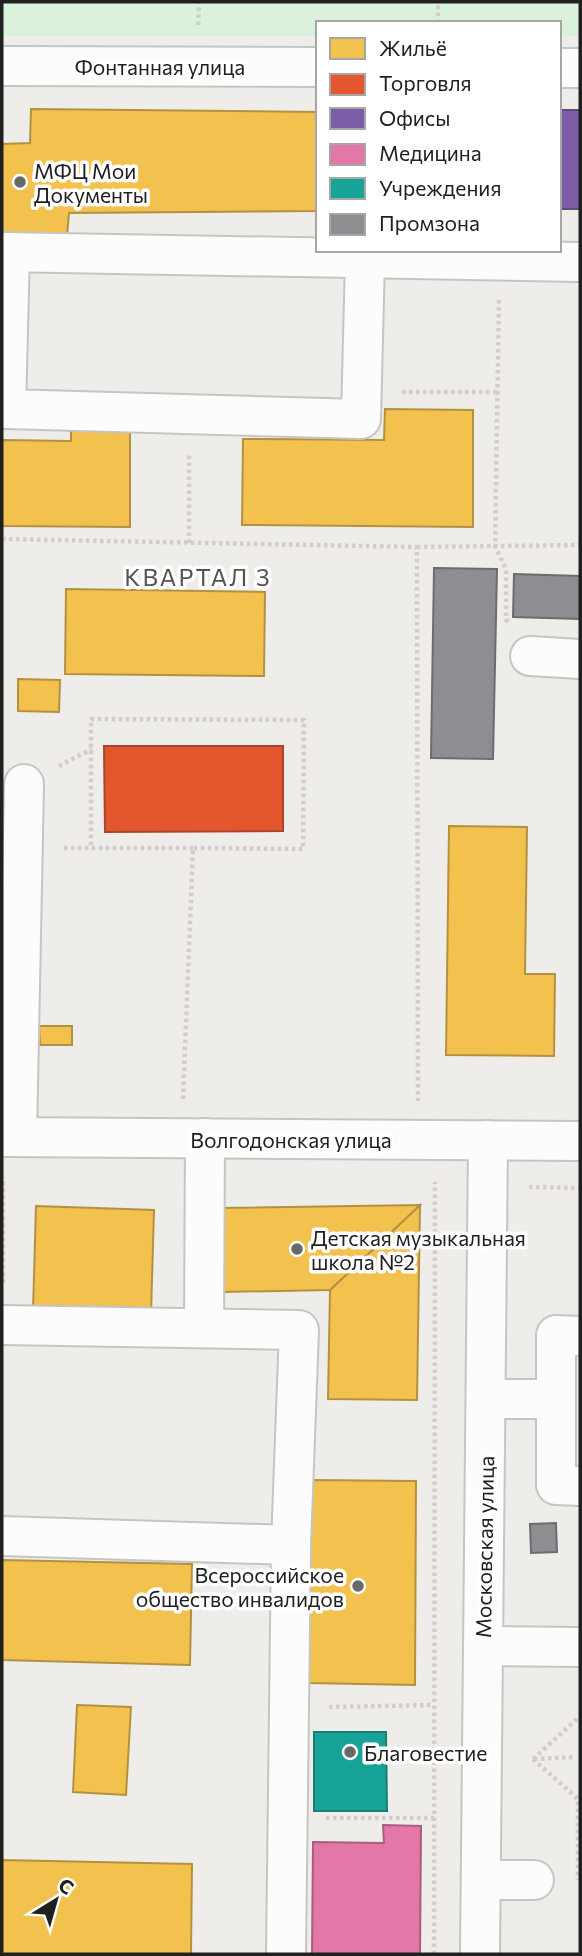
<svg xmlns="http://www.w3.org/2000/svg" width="582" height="1956" font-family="Commissioner,sans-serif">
  <rect width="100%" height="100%" fill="#eeedea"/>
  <path fill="#daf2db" d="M2 2H580V36H559V23H318V36H2Z"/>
  <g fill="#f2c14e" stroke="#b39140" stroke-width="2">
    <path d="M31 109 318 112V211L69 213 67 236 2 238V133V144L30 143Z"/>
    <path d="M385 409 473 410V527L242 525 243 439 384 440Z"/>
    <path d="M71 431H130V527L2 526V440L71 441Z"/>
    <path d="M66 589 265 592 264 676 65 674Z"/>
    <path d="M18 679 60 680 59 712 18 711Z"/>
    <path d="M449 826 527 827 525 974H555L554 1056 446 1055Z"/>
    <path d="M39 1026H72V1045H40Z"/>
    <path d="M420 1205 417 1400 328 1399 330 1290Z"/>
    <path d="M420 1205 330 1290 222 1292 220 1208Z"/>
    <path d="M36 1206 154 1210 151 1314 33 1310Z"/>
    <path d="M310 1480 416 1481 415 1685 308 1683Z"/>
    <path d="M2 1560 192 1564 190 1665 2 1660Z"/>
    <path d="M77 1705 131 1707 126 1795 73 1792Z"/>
    <path d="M2 1860 192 1864 191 1954H2Z"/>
  </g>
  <path fill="#e4572e" stroke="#a9462a" stroke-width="2" d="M104 746H283V831L105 832Z"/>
  <rect fill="#7b5ea7" stroke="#604b7e" stroke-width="2" x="559" y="110" width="21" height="99"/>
  <path fill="#e377a8" stroke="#a85d7f" stroke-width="2" d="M383 1825 421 1826 420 1954H312L313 1842 384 1843Z"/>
  <path fill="#17a398" stroke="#1a7c74" stroke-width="2" d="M314 1732H386L387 1811H314Z"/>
  <g fill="#8d8d92" stroke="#6c6c70" stroke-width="2">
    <path d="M434 568 497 569 493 759 431 758Z"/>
    <path d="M514 574 580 576V619L513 617Z"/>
    <path d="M556 1523 557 1552 531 1553 530 1524Z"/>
  </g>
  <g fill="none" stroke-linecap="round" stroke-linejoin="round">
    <g stroke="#c5c5c4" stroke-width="42">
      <g id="minor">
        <path d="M2 66 318 67"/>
        <path d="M559 68H580"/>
        <path d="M2 252 580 262"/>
        <path d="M10 252 6 409 361 419 365 258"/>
        <path d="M530 656 580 659"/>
        <path d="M2 1137 580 1141"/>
        <path d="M17 1137 24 784"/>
        <path d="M2 1325 299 1330 291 1545 286 1954"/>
        <path d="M204 1328 205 1138"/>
        <path d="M580 1336 556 1335V1485L580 1486"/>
        <path d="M486 1399H556"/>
        <path d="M2 1536 291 1545"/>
        <path d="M483 1646 580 1647"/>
        <path d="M481 1880H534"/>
        <path d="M480 1954 488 1140"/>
      </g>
    </g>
    <g stroke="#d6cbc9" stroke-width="4.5" stroke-dasharray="3.5 3.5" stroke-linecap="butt">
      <path d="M438 23V2"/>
      <path d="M198 25 199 2"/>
      <path d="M499 300 495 546 506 569V620L510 622"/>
      <path d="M402 392H499"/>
      <path d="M2 539 417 547 418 1101"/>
      <path d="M189 543V453"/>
      <path d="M417 547 580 545"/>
      <path d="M59 766 92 749"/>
      <path d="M64 848H91"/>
      <path d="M183 1099 193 848 303 849 304 720 91 719V848H193"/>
      <path d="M529 1187 580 1188"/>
      <path d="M3 1283V1177"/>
      <path d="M329 1707 433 1705"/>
      <path d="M533 1759 578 1799V1880"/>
      <path d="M533 1759 577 1719"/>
      <path d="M534 1759 574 1757"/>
      <path d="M326 1818H434"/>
      <path d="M434 1954 435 1182"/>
    </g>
    <use href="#minor" stroke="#fcfcfc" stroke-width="38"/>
  </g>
  <g fill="#686867" stroke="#fff" stroke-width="2.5">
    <circle cx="20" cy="182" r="7"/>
    <circle cx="297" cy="1249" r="7"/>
    <circle cx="358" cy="1586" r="7"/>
    <circle cx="350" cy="1752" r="7"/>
  </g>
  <g text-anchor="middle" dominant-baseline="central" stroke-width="7" stroke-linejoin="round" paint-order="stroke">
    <g font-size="21" fill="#202020" stroke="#fff">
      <text x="160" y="66">Фонтанная улица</text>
      <text x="291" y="1139">Волгодонская улица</text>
      <text transform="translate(484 1547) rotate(-89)">Московская улица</text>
    </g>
    <g font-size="21" fill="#202020" stroke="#fff" text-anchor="start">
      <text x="34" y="170">МФЦ Мои<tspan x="34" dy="24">Документы</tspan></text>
      <text x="311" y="1237">Детская музыкальная<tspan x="311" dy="24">школа №2</tspan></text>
      <text x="344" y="1574" text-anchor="end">Всероссийское<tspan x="344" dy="24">общество инвалидов</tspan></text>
      <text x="364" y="1752">Благовестие</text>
    </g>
    <g font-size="24" letter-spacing="2" fill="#535353" stroke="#fff">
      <text x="198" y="576">КВАРТАЛ 3</text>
    </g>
  </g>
  <rect width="582" height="1956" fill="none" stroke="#202020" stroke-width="7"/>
  <rect x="316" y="21" width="245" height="231" fill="#ffffff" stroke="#a6a6a6" stroke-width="2"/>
  <rect x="330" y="38" width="35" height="21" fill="#f2c14e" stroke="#a6a6a6" stroke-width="2"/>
  <text x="379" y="56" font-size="21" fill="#202020">Жильё</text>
  <rect x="330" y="74" width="35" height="21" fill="#e4572e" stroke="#a6a6a6" stroke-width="2"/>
  <text x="379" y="91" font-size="21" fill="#202020">Торговля</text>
  <rect x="330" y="108" width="35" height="21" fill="#7b5ea7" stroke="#a6a6a6" stroke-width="2"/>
  <text x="379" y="126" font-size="21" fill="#202020">Офисы</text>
  <rect x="330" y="144" width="35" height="21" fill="#e377a8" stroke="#a6a6a6" stroke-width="2"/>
  <text x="379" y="161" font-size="21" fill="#202020">Медицина</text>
  <rect x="330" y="178" width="35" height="21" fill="#17a398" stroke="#a6a6a6" stroke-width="2"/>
  <text x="379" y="196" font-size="21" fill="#202020">Учреждения</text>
  <rect x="330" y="214" width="35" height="21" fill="#8d8d92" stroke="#a6a6a6" stroke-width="2"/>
  <text x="379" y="231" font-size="21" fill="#202020">Промзона</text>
  <g transform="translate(56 1900) rotate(37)" stroke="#ffffff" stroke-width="5" paint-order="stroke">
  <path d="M0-5L12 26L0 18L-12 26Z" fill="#202020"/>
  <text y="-10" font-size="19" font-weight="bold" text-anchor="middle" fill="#202020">С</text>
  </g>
</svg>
